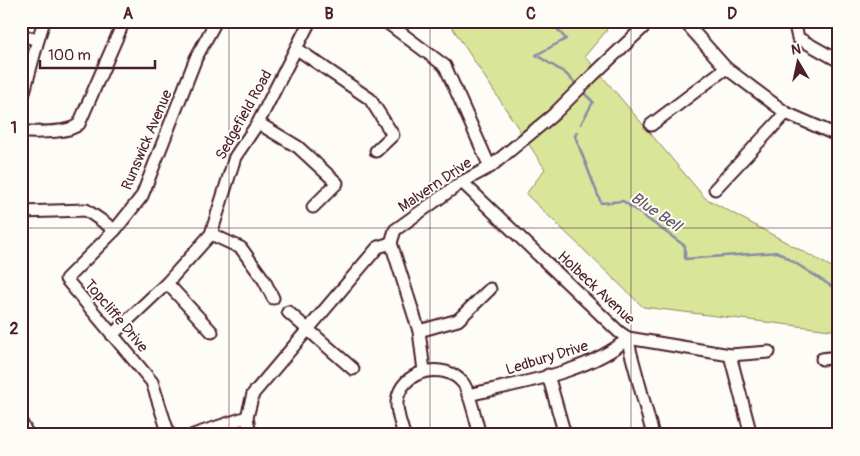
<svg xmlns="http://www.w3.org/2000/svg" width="860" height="456" font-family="Pangolin,sans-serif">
  <rect width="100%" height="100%" fill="#fdfcf7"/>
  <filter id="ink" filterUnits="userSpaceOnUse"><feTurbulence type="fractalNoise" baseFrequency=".02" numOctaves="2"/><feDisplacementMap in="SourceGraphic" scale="10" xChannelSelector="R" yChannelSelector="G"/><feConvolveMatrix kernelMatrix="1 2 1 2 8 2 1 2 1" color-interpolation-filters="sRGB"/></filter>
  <g filter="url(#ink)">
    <path fill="#d9e598" stroke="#928262" d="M448 21H600L607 30 585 56 705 198 839 271V331L643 307 526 194 545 169Z"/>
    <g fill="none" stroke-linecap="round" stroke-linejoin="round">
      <g stroke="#868ca6" stroke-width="2.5">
        <path d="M519 21 517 25 543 21"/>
        <path d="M550 21 566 39 536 55 565 73 578 86"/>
        <path d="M581 124 593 102 582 91"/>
        <path d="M577 132 575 136 601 203 623 201 685 246V259L778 252 839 291"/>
      </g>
      <g stroke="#4a1f2b" stroke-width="15">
        <g id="minor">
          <path d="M385 21 445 66 490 167"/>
          <path d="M684 21 726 68 786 113 839 136"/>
          <path d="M794 21 798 38 839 61"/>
          <path d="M21 35 38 40 23 96"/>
          <path d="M38 40 44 21"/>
          <path d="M297 49 370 99 393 135 376 151"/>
          <path d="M258 123 298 147 337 183 313 207"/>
          <path d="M651 125 726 68"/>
          <path d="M21 132C36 132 68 134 79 124L124 21"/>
          <path d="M462 182 619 332 628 338 730 355 769 352"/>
          <path d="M715 189 786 113"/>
          <path d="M21 212 86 210 115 230 142 196 196 58 216 21"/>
          <path d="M115 230 66 279 152 382 169 435"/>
          <path d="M211 234 241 248 264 280 273 298"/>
          <path d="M391 243 395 230 462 182 490 167 553 115 593 75 650 21"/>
          <path d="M391 243 419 331 424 371"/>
          <path d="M167 283 212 332"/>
          <path d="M288 312 353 369"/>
          <path d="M419 331 458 320 490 289"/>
          <path d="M112 335 167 283 211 234 235 157 258 123 310 21"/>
          <path d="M628 338 630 350 653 435"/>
          <path d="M730 355 751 435"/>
          <path d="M822 359 837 357 839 363"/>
          <path d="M548 375 565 435"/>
          <path d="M468 395C518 383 590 373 628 338"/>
          <path d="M21 422 28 435"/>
          <path d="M193 435 247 417"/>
          <path d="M250 435 247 417 253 394 378 247 391 243"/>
          <path d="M404 435C401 424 396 412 397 401 401 370 444 360 463 383 470 392 476 422 480 435"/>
        </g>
      </g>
      <use href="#minor" stroke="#fdfcf7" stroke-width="11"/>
    </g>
  </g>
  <path fill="none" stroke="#4a1f2b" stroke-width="1" stroke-opacity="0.55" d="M229 21V435M430 21V435M631 21V435M21 228H839"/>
  <g text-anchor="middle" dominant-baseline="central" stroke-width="4" stroke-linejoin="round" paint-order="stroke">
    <g font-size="15" fill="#4a1f2b" stroke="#fdfcf7">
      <text transform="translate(244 115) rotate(-61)">Sedgefield Road</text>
      <text transform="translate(147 140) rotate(-67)">Runswick Avenue</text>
      <text transform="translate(435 185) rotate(-34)">Malvern Drive</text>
      <text transform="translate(596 288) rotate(43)">Holbeck Avenue</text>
      <text transform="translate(116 316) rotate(50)">Topcliffe Drive</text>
      <text transform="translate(547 358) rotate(-17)">Ledbury Drive</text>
    </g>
    <g font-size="16" font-style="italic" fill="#685668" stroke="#fdfcf7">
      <text transform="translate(656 212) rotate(34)">Blue Bell</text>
    </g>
  </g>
  <rect width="860" height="456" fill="none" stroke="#fdfcf7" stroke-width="55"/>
  <g transform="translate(798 62) rotate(351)" stroke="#fdfcf7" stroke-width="4" paint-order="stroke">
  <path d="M0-4L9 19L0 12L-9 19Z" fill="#4a1f2b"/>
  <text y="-8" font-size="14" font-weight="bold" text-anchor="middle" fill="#4a1f2b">N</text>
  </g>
  <path d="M40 60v8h115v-8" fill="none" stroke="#4a1f2b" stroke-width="2.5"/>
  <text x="48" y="60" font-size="15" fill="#4a1f2b" stroke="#fdfcf7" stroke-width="4" paint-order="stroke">100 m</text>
  <rect x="28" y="28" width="804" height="400" fill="none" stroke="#4a1f2b" stroke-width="2"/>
  <g font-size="16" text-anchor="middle" font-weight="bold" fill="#4a1f2b">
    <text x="128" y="19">A</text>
    <text x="329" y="19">B</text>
    <text x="531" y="19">C</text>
    <text x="732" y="19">D</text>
    <text x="14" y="133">1</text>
    <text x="14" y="334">2</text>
  </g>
</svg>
